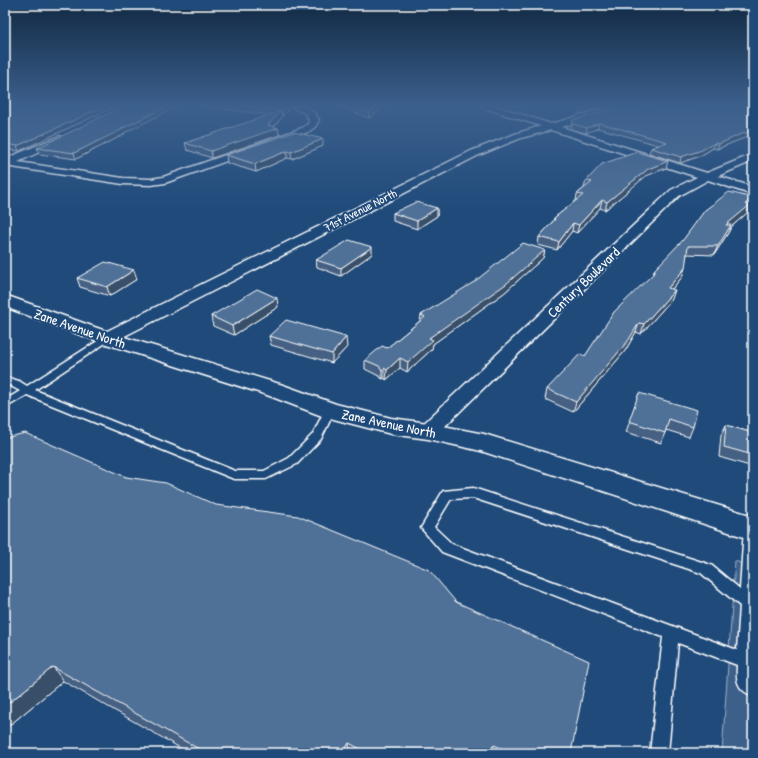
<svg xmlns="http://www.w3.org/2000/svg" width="758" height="758" font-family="'Patrick Hand',sans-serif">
  <rect width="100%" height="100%" fill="#1f4a7a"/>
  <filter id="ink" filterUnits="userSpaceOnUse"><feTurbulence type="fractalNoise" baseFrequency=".025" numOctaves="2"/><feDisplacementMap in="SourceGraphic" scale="8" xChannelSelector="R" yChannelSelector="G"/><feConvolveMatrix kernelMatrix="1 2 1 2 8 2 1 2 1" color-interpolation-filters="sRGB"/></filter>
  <g filter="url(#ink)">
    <path fill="#3c618b" stroke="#9eb0c5" d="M735 561 753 568V753H722Z"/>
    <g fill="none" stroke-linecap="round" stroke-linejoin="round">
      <g stroke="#fff" stroke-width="3">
        <g id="service">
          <path d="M107 335 110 336 112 338 110 340 35 390 235 471H264L289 458 313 434 326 407H334L335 410 321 439 297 464 266 479H234L27 395 5 408V400L20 391 5 383V377L19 381 27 386Z"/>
          <path d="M473 488 711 565 740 589 744 527 745 523 750 522 753 523V696C737 690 736 681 737 665L678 643 668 753H650L663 637 442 552 421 528 443 491ZM473 498 701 573 740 606 737 650 452 544 434 527 451 499Z"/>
        </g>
      </g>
      <g stroke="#fff" stroke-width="3">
        <g id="minor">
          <path d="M290 106C303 106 313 107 319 120L315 127 308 132 165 183 151 185 123 184 5 166V159L60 136 65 139 63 141 18 162 123 178 151 179 163 177 302 128 308 124 309 120 306 114Z"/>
          <path d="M483 106H496L551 124 613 106H627L626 108 561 127 707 173 753 154V161L718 176 753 187V195L708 180 679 196 435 436 428 438 421 436 418 431 421 426 671 190 697 177 551 130 521 138 479 155 113 342 107 343 101 342 98 338 101 334 471 151 515 134 541 126 484 108Z"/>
        </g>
      </g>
      <g stroke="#fff" stroke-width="3">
        <path id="tertiary" d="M5 295 114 334 283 385 336 404 391 418 428 423 484 434 753 516V540L481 451 428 439 391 434 322 416 267 395 100 342 5 307Z"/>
      </g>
      <use href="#service" fill="#1f4a7a" fill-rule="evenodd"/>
      <use href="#minor" fill="#1f4a7a" fill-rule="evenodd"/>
      <use href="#tertiary" fill="#1f4a7a" fill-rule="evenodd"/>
    </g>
    <g fill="#456182" stroke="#fff">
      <path d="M5 106H116L19 151 5 149Z"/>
      <path d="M199 106H290V108L283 116H282V117L274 127 278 128 279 135 212 158 187 150 185 143 270 115Z"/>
      <path d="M337 106H385L369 118Z"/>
      <path d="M753 106V135L739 140 717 149 713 148 700 156 680 163 649 153 651 148 658 145 598 128 586 133 571 129 573 120Z"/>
      <path d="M124 133 125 134 76 159 39 154 37 148Z"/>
      <path d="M323 146 292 159 287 158 256 172 227 163 226 155Z"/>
      <path d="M666 168 646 176 605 210 600 208 577 233 572 231 557 250 538 245 539 237 553 221 554 218 576 201 577 194 584 188 586 181Z"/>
      <path d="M753 198 747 213 731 227 728 233 714 255 687 254 682 277 672 289V299L641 334 636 332 625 351 573 412 545 399 547 389 585 356 653 274 654 270Z"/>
      <path d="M437 208V216L417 229 393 221V213Z"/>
      <path d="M545 250 543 258 504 293 433 344 432 349 407 372 400 368 386 380 384 378 382 379 379 376 365 369V360L387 348 420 321 421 315Z"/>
      <path d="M372 254 341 276 317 267 316 260Z"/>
      <path d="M77 278 137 279 110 296 80 287Z"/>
      <path d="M278 307 234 335 213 326 211 316Z"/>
      <path d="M269 336 347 347 332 363 271 345Z"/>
      <path d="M639 393 693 427 689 437 666 430 661 443 626 432Z"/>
      <path d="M726 425 753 433V467L719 457 721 435Z"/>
      <path d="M5 438 126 477 571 753H189L63 681 5 729Z"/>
    </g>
    <g fill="#384f6a" stroke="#fff">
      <path d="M105 106H116L19 151 17 146Z"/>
      <path d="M168 106H178L124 133 125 134 76 159 74 153 121 129Z"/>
      <path d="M287 106H290V108L283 116 282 111Z"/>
      <path d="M378 106H385L369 118V113Z"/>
      <path d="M592 106H607L579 114 580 110Z"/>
      <path d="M281 111 282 117 270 131 278 128 279 135 212 158 211 151 268 125Z"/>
      <path d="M599 123 598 128 586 133 587 128Z"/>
      <path d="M753 131V135L739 140 717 149 719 144 741 134Z"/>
      <path d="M323 139V146L292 159 291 152Z"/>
      <path d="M715 143 713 148 700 156 680 163 681 157Z"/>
      <path d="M287 151V158L256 172 255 164Z"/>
      <path d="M668 161 666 168 646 176 605 210 607 202 648 169Z"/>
      <path d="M753 198 747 213 731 227 728 233 714 255 726 225 745 204Z"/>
      <path d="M602 200 600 208 577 233 579 225Z"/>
      <path d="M437 208V216L417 229V221Z"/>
      <path d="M573 223 572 231 557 250 559 242Z"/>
      <path d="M372 247V254L341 276V268Z"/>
      <path d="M545 250 543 258 504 293 433 344 432 349 407 372 408 362 429 338Z"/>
      <path d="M685 268 682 277 665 297 668 288Z"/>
      <path d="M134 270 137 279 110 296 107 287Z"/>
      <path d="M675 290 672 299 641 334 644 324Z"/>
      <path d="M277 298 278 307 234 335 232 326Z"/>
      <path d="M639 323 636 332 625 351 573 412 576 402Z"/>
      <path d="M346 337 347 347 332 363V354Z"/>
      <path d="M400 358V368L386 380 387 370Z"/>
      <path d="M384 368V378L382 379V370Z"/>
      <path d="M53 667 63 681 5 729V706Z"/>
      <path d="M349 743 350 753H343Z"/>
      <path d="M494 745 491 753H489Z"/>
    </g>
    <g fill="#507197" stroke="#fff">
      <path d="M5 106H105L17 146 5 144Z"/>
      <path d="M124 106H168L121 129H123L74 153 37 148Z"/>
      <path d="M238 106H287L282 111Z"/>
      <path d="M349 106H378L369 113Z"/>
      <path d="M585 106H592L580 110Z"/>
      <path d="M621 106H753V131L741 134 719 144 715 143 702 150 681 157 651 148 667 142 599 123 587 128 572 124 573 120Z"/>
      <path d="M281 111 268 125 278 128 211 151 185 143Z"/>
      <path d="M294 132 323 139 291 152 287 151 255 164 226 155Z"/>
      <path d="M637 152 668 161 648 169 607 202 602 200 579 225 573 223 559 242 539 237 555 219 554 218 583 195 577 194 592 182 586 181 602 164Z"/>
      <path d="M729 192 753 198 745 204 750 205 726 225H731L718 246H688L685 268 668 288 675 290 644 324 639 323 628 341 576 402 547 389 580 354 585 356 614 312 656 271 654 270 683 240 705 210Z"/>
      <path d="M416 202 437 208 417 221 393 213Z"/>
      <path d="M349 240 372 247 341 268 316 260Z"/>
      <path d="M523 243 545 250 506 284 429 338 433 340 408 362 400 358 387 370 384 368 382 370 379 366 365 360 382 346 387 348 425 317 421 315 474 282Z"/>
      <path d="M105 262 134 270 107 287 77 278Z"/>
      <path d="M257 289 277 298 232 326 211 316Z"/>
      <path d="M286 320 346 337 332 354 269 336Z"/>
      <path d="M639 393 697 410 693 427 669 419 665 433 629 421Z"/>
      <path d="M726 425 753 433V455L724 447Z"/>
      <path d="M25 433 126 477 166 483 216 505 298 516 429 570 456 602 589 661 571 753H513L494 745 489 753H368L349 743 343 753H206L53 667 5 706V438Z"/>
    </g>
  </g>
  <linearGradient id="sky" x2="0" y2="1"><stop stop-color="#112943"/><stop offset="0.5" stop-color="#3c608d"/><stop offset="1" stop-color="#3c608d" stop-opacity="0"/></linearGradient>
  <rect width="758" height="212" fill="url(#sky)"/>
  <g text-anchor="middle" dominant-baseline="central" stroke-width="4" stroke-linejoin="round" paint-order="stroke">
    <g font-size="12" fill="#fff" stroke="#1f4a7a">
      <text transform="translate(360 210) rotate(-27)">71st Avenue North</text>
    </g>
    <g font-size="14" fill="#fff" stroke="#1f4a7a">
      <text transform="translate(583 282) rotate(-44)">Century Boulevard</text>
      <text transform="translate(80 328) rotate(19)">Zane Avenue North</text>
      <text transform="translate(389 423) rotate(12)">Zane Avenue North</text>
    </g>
  </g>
  <rect width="758" height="758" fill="none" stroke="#1f4a7a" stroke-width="20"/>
  <rect x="10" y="10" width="738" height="738" fill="none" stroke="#fff" stroke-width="1.5" filter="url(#ink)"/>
</svg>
